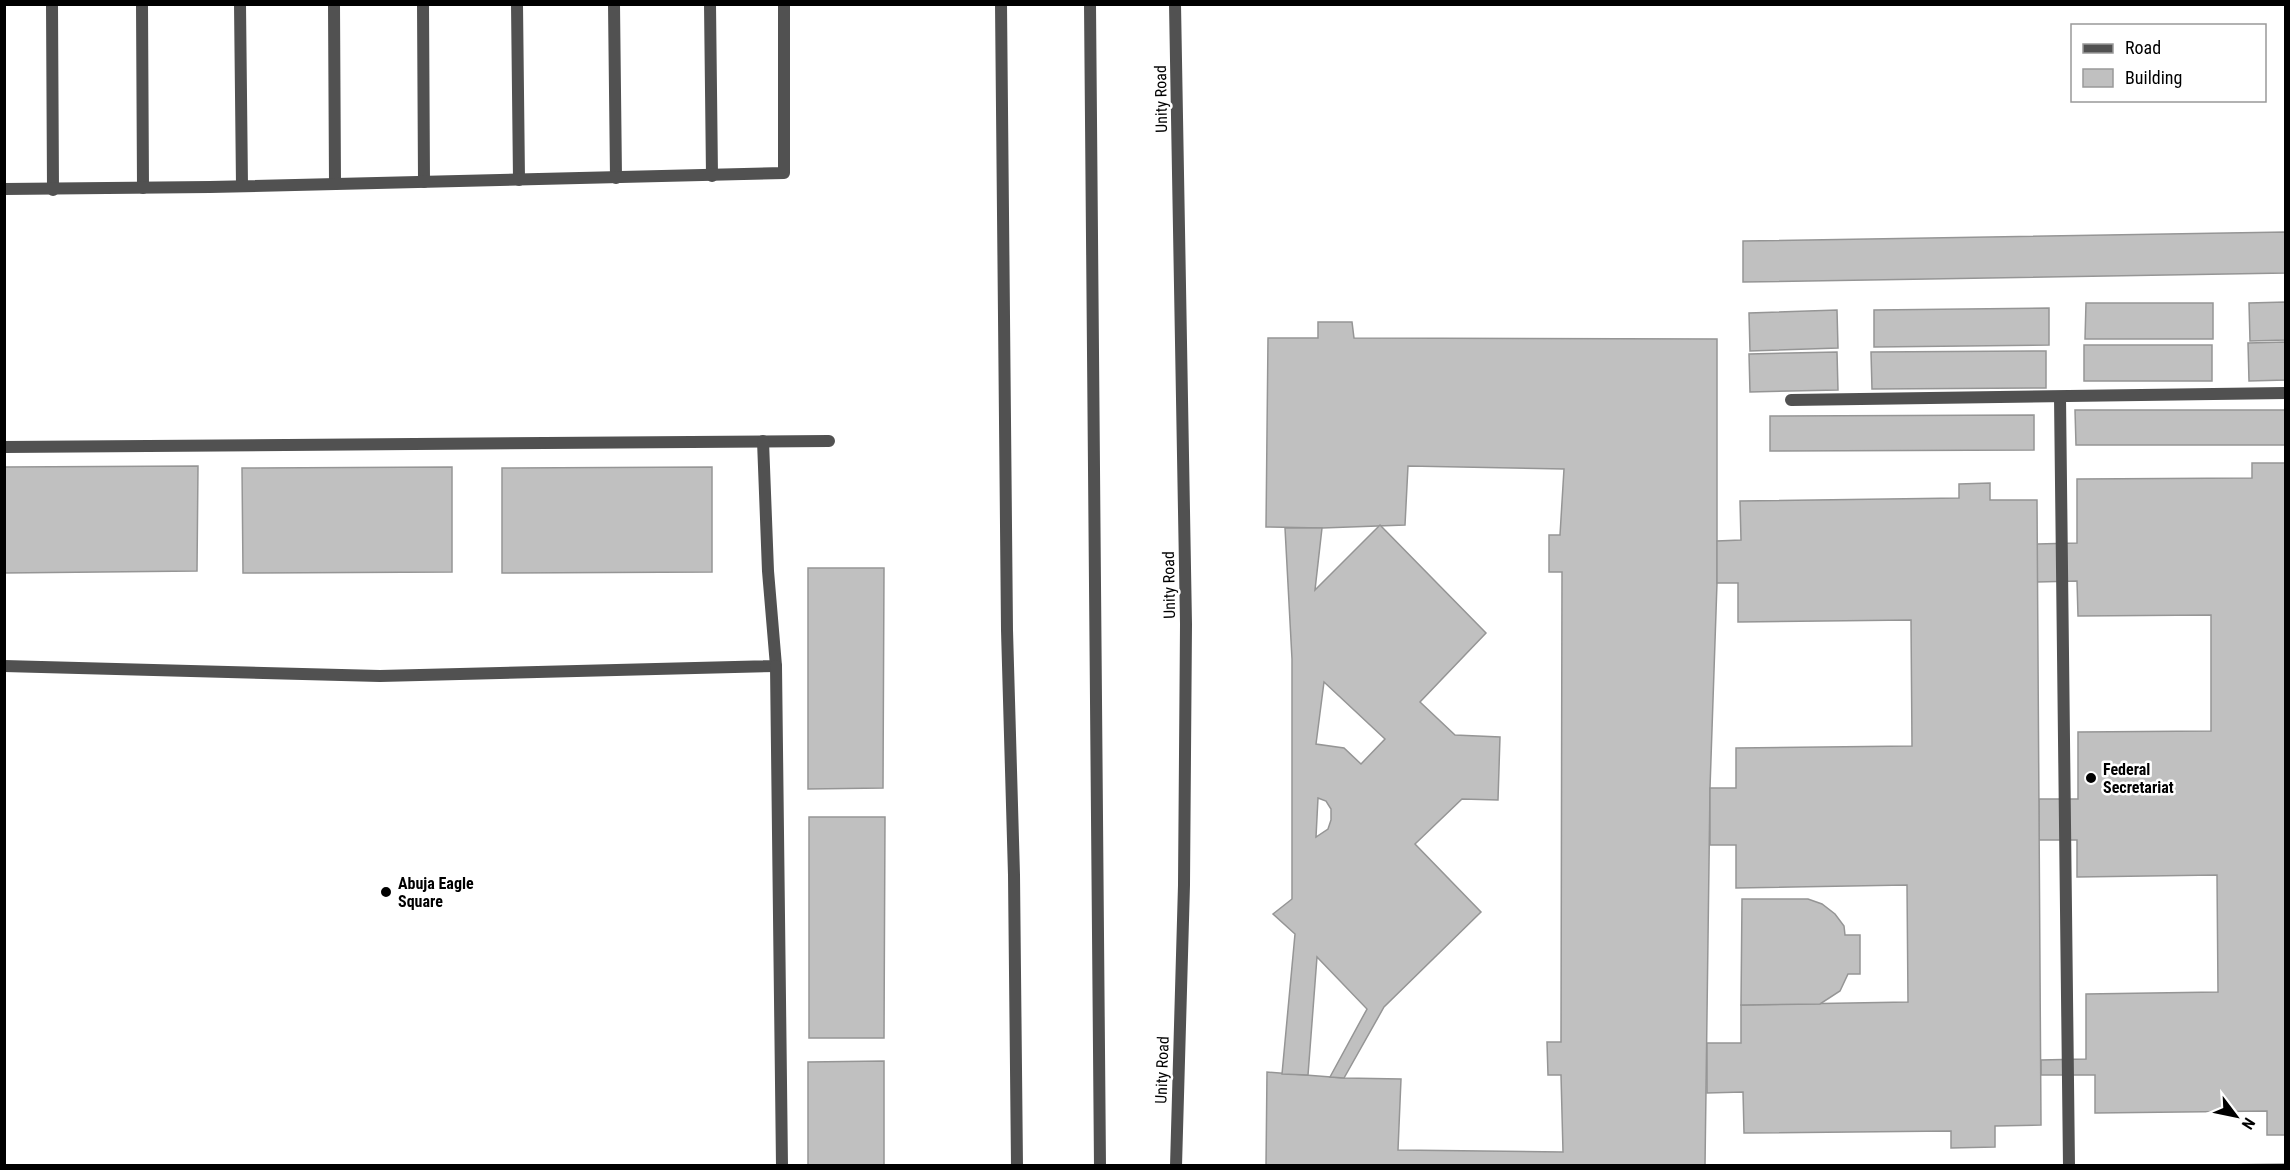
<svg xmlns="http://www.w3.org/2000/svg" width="2290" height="1170" font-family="'Roboto Condensed',sans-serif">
  <rect width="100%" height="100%" fill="#fff"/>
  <g fill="#c0c0c0" stroke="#959595" stroke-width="1.5" fill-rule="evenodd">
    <path d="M2286 232V273L1743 282V241Z"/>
    <path d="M2286 302V340L2250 341 2249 303Z"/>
    <path d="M2086 303H2213V339H2085Z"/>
    <path d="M2049 308V345L1874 347V310Z"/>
    <path d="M1837 310 1838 348 1750 351 1749 313Z"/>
    <path d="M1318 322H1352L1354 338 1717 339V583L1710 788 1705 1166H1266L1267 1072 1344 1078 1401 1079 1398 1150 1563 1152 1561 1075H1548L1547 1042H1561L1562 572H1549V535H1560L1564 469 1408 466 1405 525 1322 528 1266 527 1268 338H1318Z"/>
    <path d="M2286 342V380L2249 381 2248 343Z"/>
    <rect x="2084" y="345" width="128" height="36"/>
    <path d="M2046 351V388L1872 389 1871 352Z"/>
    <path d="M1837 352 1838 390 1750 392 1749 354Z"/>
    <path d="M2075 410H2286V445H2076Z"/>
    <path d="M2034 415V450L1770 451V416Z"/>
    <path d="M2252 463H2286V1135H2267V1111L2095 1113V1075H2041V1060L2086 1059V994L2218 992 2217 875 2077 877V840H2039V799H2078V732L2211 731V615L2078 616 2077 581 2037 582V544L2077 543V479L2252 478Z"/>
    <path d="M198 466 197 571 4 573V467Z"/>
    <path d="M452 467V572L243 573 242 468Z"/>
    <path d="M712 467V572L502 573V468Z"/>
    <path d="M1990 483V500H2037L2041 1125 1995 1126V1147L1951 1148V1131L1744 1133 1743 1092 1707 1093V1043H1741V1005L1908 1002 1907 885 1736 888V845H1710V788H1736V748L1912 746 1911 620 1738 622V583H1717V541L1741 540 1740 501 1959 498V484Z"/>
    <path d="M1380 525 1486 633 1420 702 1455 735 1500 737 1498 800 1462 799 1415 844 1481 912 1384 1007 1344 1078 1330 1077 1367 1009 1317 957 1308 1075 1282 1074 1295 934 1273 914 1292 899V659L1285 528H1322L1315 590ZM1324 682 1385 739 1361 764 1344 748 1316 744ZM1318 798 1326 801 1331 809V820L1328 829 1316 837Z"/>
    <path d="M808 568H884L883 788 808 789Z"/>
    <path d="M809 817H885L884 1038H809Z"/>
    <path d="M1742 899H1808L1822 904 1835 914 1844 926 1845 935H1860V974H1848L1840 991 1820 1004 1741 1005Z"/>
    <path d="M884 1061V1166H808V1062Z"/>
    <path d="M2286 1164V1166H2219V1165Z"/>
  </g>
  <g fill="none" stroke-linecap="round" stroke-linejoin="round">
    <g stroke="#515151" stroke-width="12">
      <path d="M52 4 53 190"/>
      <path d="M142 4 143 188"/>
      <path d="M240 4 242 186"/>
      <path d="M334 4 335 184"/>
      <path d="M423 4 424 182"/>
      <path d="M517 4 519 180"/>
      <path d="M614 4 616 178"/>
      <path d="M710 4 712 176"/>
      <path d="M4 189 210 187 784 173V4"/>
      <path d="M2060 397 2069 1166"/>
      <path d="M1791 400 2286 393"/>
      <path d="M4 447 829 441"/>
      <path d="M4 666 380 676 776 666 768 571 763 441"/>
      <path d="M776 666 782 1166"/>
    </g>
    <path stroke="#515151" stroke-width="12" d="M1090 4 1100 1166"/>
    <g stroke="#515151" stroke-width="12">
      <path d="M1001 4 1007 630 1014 875 1017 1166"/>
      <path d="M1175 4 1186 624 1184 885 1176 1166"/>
    </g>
  </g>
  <g fill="#000" stroke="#fff" stroke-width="2">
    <circle cx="2091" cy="778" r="6"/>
    <circle cx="386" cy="892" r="6"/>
  </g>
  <g text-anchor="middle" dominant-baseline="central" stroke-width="5" stroke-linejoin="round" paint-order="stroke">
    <g font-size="16" fill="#000" stroke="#fff">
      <text transform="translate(1161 99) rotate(-91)">Unity Road</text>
      <text transform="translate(1169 585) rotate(-91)">Unity Road</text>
      <text transform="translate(1162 1070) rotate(-88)">Unity Road</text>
    </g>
    <g font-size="16" font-weight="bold" fill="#000" stroke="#fff" text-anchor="start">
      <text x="2103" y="769">Federal<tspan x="2103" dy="18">Secretariat</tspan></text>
      <text x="398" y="883">Abuja Eagle<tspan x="398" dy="18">Square</tspan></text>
    </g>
  </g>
  <rect width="2290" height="1170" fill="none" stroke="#000000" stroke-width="12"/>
  <rect x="2071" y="24" width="195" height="78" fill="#ffffff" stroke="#999999" stroke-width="1.5"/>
  <rect x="2083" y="44" width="30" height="9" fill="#515151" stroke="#999999" stroke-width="1.5"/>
  <text x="2125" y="54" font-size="18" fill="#000000">Road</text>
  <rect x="2083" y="69" width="30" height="18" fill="#c0c0c0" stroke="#999999" stroke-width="1.5"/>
  <text x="2125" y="84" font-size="18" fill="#000000">Building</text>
  <g transform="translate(2236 1116) rotate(122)" stroke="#ffffff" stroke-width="4.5" paint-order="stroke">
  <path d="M0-4.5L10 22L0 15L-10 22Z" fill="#000000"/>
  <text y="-9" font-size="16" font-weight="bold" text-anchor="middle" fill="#000000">N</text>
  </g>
</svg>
